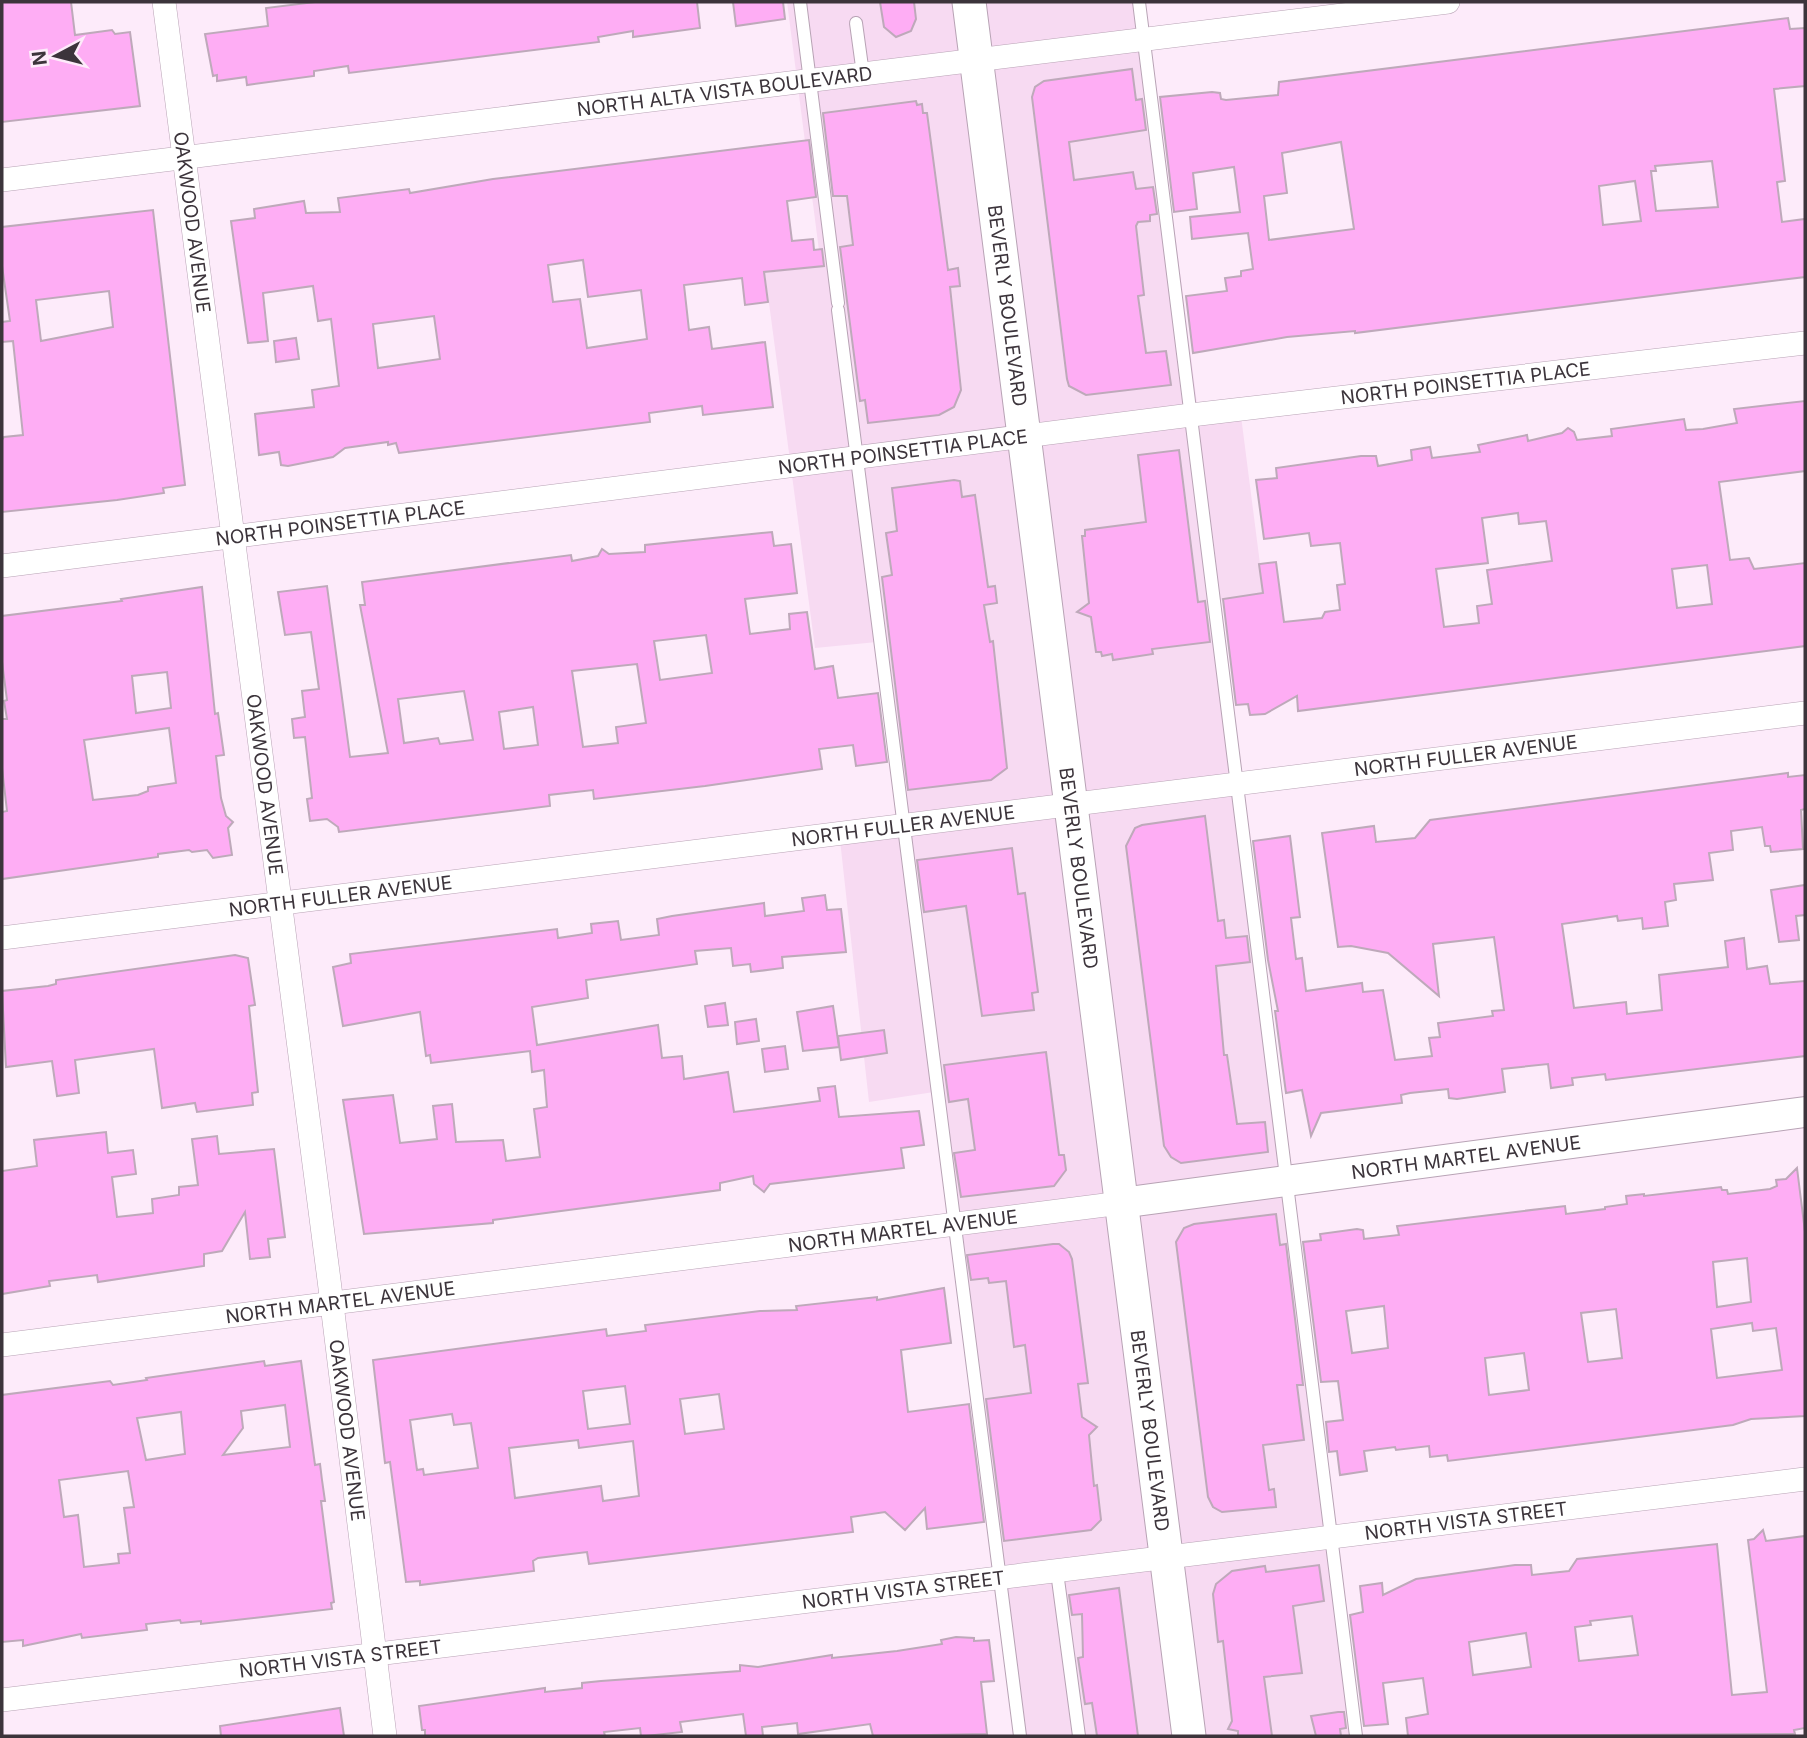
<svg xmlns="http://www.w3.org/2000/svg" width="1807" height="1738" font-family="Inter,sans-serif">
  <rect width="100%" height="100%" fill="#fdebfa"/>
  <path fill="#f7daf2" d="M787 2H1145L1199 419 1241 416 1264 595 1217 601 1354 1736H1017L934 1092 869 1102 839 831 900 822 877 642 815 648 765 273 821 266Z"/>
  <g fill="#feadf4" stroke="#bea9ba" stroke-width="2" fill-rule="evenodd">
    <path d="M2 2H71L75 35 112 30 115 34 130 32 140 106 2 122Z"/>
    <path d="M315 2H697L700 28 633 37V31L598 37 599 42 349 73 348 66 314 71V76L247 85 246 77 217 81V75L213 76 205 34 268 26 266 8Z"/>
    <path d="M733 2H783L785 19 736 26Z"/>
    <path d="M880 2H914L916 19 911 31 896 37 884 27Z"/>
    <path d="M1788 18 1790 29 1805 28V86L1774 89 1785 181 1777 182 1782 222 1805 219V277L1355 333V331L1287 337 1193 353 1186 296 1227 291 1225 278 1241 276V271L1253 269 1248 233 1192 239 1190 217 1240 212 1234 167 1193 173 1197 209 1174 212 1160 97 1212 92 1220 93 1221 99 1226 100 1278 95 1279 82ZM1341 142 1354 229 1269 240 1264 196 1287 193 1282 153ZM1712 161 1718 207 1656 211 1651 171H1656L1655 166ZM1635 181 1641 221 1603 225 1599 186Z"/>
    <path d="M1132 69 1136 100 1142 99 1146 130 1069 142 1074 180 1133 172 1136 189 1153 187 1157 214 1150 215V221L1138 222 1136 226 1144 295 1138 296 1146 353 1166 351 1171 385 1086 395 1069 386 1067 379 1032 97 1035 87 1044 81Z"/>
    <path d="M916 101 917 105 922 104 923 113H927L948 270 958 268 960 286 950 287 961 390 954 407 939 415 868 423 865 400 860 401 840 247 853 245 847 196H833L823 113Z"/>
    <path d="M809 140 816 197 787 201 792 241 813 239 814 250 822 249 824 266 764 272 768 302 745 305 742 278 684 285 689 330 709 327 712 349 765 342 773 407 703 415 702 406 649 413 650 422 399 453 396 443 388 445V442L345 448 333 457 288 466 281 465 279 452 259 455 255 414 314 407 312 390 339 386 331 319 318 321 313 286 263 293 268 341 248 343 231 221 255 218 254 209 304 201 306 213 340 212 338 198 409 189 410 193 493 179ZM583 260 588 297 641 290 647 339 587 348 580 299 553 302 548 265ZM434 316 440 359 378 368 373 324Z"/>
    <path d="M153 210 185 485 163 488 164 493 117 500 2 512V440L4 437 23 435 13 341 2 342V322L10 321 2 266V227ZM109 291 113 327 41 341 36 300Z"/>
    <path d="M296 338 299 359 276 362 274 341Z"/>
    <path d="M1805 401V471L1719 482 1730 560 1749 558 1754 569 1805 563V646L1298 711 1297 696 1265 714 1250 715 1248 704 1236 705 1223 599 1263 593 1259 564 1276 562 1284 622 1322 618 1325 612 1340 610 1337 585 1345 584 1340 543 1311 546 1309 533 1264 539 1256 480 1277 478 1276 468 1361 456H1376L1378 466 1412 460 1411 450 1430 447 1432 458 1480 452 1478 445 1527 435 1528 441 1562 433 1568 428 1574 432 1577 440 1612 436 1611 429 1684 419 1686 430 1703 429 1737 423 1734 409ZM1518 513 1519 524 1546 521 1552 561 1487 570 1492 604 1477 606 1479 623 1444 627 1436 569 1488 563 1482 518ZM1707 565 1712 604 1677 608 1672 569Z"/>
    <path d="M1179 450 1198 602 1205 601 1210 642 1152 649 1153 654 1113 660 1112 654 1102 656 1101 652H1096L1091 617 1077 612 1089 603 1082 536H1085V530L1146 522 1138 455Z"/>
    <path d="M954 480 960 481 962 497 975 495 988 587 995 586 997 603 984 605 990 642 993 641 1007 768 991 780 908 790 882 577 892 575 886 533 897 531 892 488Z"/>
    <path d="M772 532 774 546 791 544 797 593 745 599 750 634 790 629 789 614 807 612 815 669 833 666 838 698 878 693 887 762 856 766 853 745 819 749 822 769 705 786 594 799 593 790 549 795 550 806 339 832 338 827 327 819 310 821 307 799 312 798 305 737 294 738 292 719 305 717 302 691 319 689 311 632 285 635 278 592 327 586 350 757 388 753 360 605H365L362 582 571 555 572 561 598 556 602 549 609 554 645 552V545ZM706 635 712 673 660 680 654 641ZM637 664 646 723 616 727 618 743 583 747 572 671ZM464 691 473 740 440 744 438 738 404 743 398 699ZM533 707 538 745 504 749 499 712Z"/>
    <path d="M202 587 215 714 218 713 224 755 216 756 221 798 226 816 233 822 228 828 232 855 213 858 207 850 192 852 189 850 158 854V857L2 879V812L7 811 2 768V719H7L4 701 7 700 2 662V616L122 601 121 599ZM167 672 171 708 136 713 132 676ZM169 728 176 783 148 787V791L138 795 93 800 84 740Z"/>
    <path d="M1788 773V777L1805 775V809L1801 810 1803 849 1771 852 1770 846H1765L1762 827 1731 831 1733 850 1709 853 1713 880 1674 884 1676 900 1665 902 1668 926 1643 929 1642 918 1618 921 1617 916 1562 924 1574 1008 1626 1002 1627 1014 1662 1010 1659 975 1728 967 1725 941 1744 938 1747 969 1767 966 1770 984 1805 981V1056L1606 1080 1605 1074 1572 1078 1573 1085 1551 1088 1548 1064 1502 1069 1505 1092 1457 1099 1449 1098 1448 1089 1410 1093 1401 1095 1402 1103 1321 1113 1311 1136 1302 1090 1286 1093 1275 1011H1278L1268 960 1253 841 1290 836 1300 917 1291 918 1296 959 1302 958 1306 991 1362 983 1363 992 1383 990 1395 1060 1432 1056 1429 1038 1440 1037 1438 1023 1493 1016 1492 1011 1504 1010 1494 937 1433 944 1439 996 1388 953 1351 946 1338 947 1322 833 1374 826 1376 842 1415 838 1430 820Z"/>
    <path d="M1205 816 1218 921 1224 920 1226 938 1247 936 1250 962 1216 966 1224 1055H1227L1237 1124 1265 1122 1268 1152 1181 1163 1171 1157 1164 1146 1126 846 1135 828 1142 825Z"/>
    <path d="M1012 848 1018 894 1025 893 1038 992 1032 993 1034 1010 982 1016 966 906 924 912 917 860Z"/>
    <path d="M1805 885V915L1796 916 1799 940 1779 942 1771 890Z"/>
    <path d="M825 895 827 910 841 909 846 952 782 957 783 968 751 972 750 964 733 966 731 948 695 951 697 964 586 980 588 998 532 1007 537 1045 658 1025 662 1058 682 1056 684 1079 728 1072 734 1112 820 1101 818 1088 835 1086 839 1117 919 1111 924 1145 901 1148 904 1168 770 1184 764 1192 754 1184 753 1176 720 1183V1190L493 1220V1223L364 1234 343 1100 393 1095 400 1143 437 1139 433 1106 452 1104 456 1142 503 1140 506 1161 540 1157 534 1109 547 1107 544 1070 532 1072 530 1051 431 1063 430 1055 426 1056 420 1012 343 1026 333 967 351 963 350 954 557 929 558 938 592 933 591 924 618 921 621 940 659 935 657 919 672 916 764 903 765 916 804 911 802 898Z"/>
    <path d="M235 955 248 958 255 1005 249 1006 258 1092 252 1093 253 1105 197 1112 195 1103 162 1108 154 1049 75 1060 79 1093 57 1096 52 1061 6 1067 2 991 48 986 56 984V980Z"/>
    <path d="M725 1003 728 1025 708 1027 705 1006Z"/>
    <path d="M833 1006 839 1047 803 1051 797 1012Z"/>
    <path d="M756 1019 759 1041 737 1044 735 1022Z"/>
    <path d="M884 1030 887 1053 841 1060 838 1036Z"/>
    <path d="M785 1046 788 1069 765 1072 762 1049Z"/>
    <path d="M1046 1052 1059 1155H1064L1066 1170 1054 1186 961 1197 954 1153 975 1150 968 1099 949 1102 944 1065Z"/>
    <path d="M106 1132 108 1153 133 1150 136 1174 112 1177 117 1217 153 1213 152 1199 179 1195V1187L198 1185 192 1139 217 1136 219 1154 274 1149 285 1237 268 1239 270 1257 250 1259 245 1212 222 1251 204 1254V1266L98 1282 97 1275 49 1281 50 1286 2 1294V1171L37 1166 34 1140Z"/>
    <path d="M1797 1168 1805 1232V1416L1751 1419 1733 1425 1448 1461 1447 1455 1430 1457 1429 1446 1396 1450 1395 1447 1364 1451 1367 1471 1340 1475 1337 1451 1329 1452 1326 1422 1343 1420 1338 1381 1321 1382 1303 1242 1321 1240 1320 1234 1357 1229 1363 1230 1364 1239 1399 1235 1397 1226 1565 1206 1566 1214 1605 1209V1207L1627 1204 1626 1196 1644 1194V1196L1721 1187 1722 1190H1727L1728 1194 1770 1189 1777 1186 1776 1180 1786 1179ZM1747 1258 1751 1302 1717 1307 1713 1262ZM1384 1306 1388 1348 1352 1353 1346 1311ZM1616 1309 1622 1358 1588 1362 1581 1313ZM1752 1323 1753 1331 1776 1328 1782 1370 1717 1378 1711 1329ZM1524 1353 1529 1390 1489 1395 1485 1358Z"/>
    <path d="M1276 1214 1280 1245 1286 1244 1303 1385H1297L1304 1440 1263 1445 1269 1490 1274 1489 1276 1507 1222 1512 1213 1507 1208 1497 1176 1242 1184 1228 1194 1224Z"/>
    <path d="M1053 1244H1059L1069 1252 1072 1259 1088 1383 1078 1384 1082 1417 1097 1427 1089 1435 1094 1486 1097 1485 1101 1520 1091 1530 1004 1541 986 1399 1031 1393 1025 1345 1014 1347 1006 1281 989 1283 988 1278 971 1280 967 1255Z"/>
    <path d="M944 1288 951 1343 901 1350 908 1412 969 1404 984 1522 927 1529 925 1508 905 1530 885 1512 851 1517 853 1532 589 1564 587 1552 538 1558 533 1561 534 1571 420 1585V1581L406 1582 390 1462 385 1463 373 1360 606 1329 607 1336 646 1331 645 1325 760 1311 797 1310 796 1306 877 1297V1300ZM625 1386 630 1424 588 1429 583 1391ZM719 1394 724 1429 685 1434 680 1399ZM452 1414 454 1425 471 1423 478 1468 424 1475 423 1469 417 1470 410 1420ZM578 1440 579 1448 633 1441 639 1496 603 1501 601 1486 515 1498 509 1448Z"/>
    <path d="M264 1361 265 1366 301 1361 315 1465 320 1464 322 1480 325 1501H321L334 1602 331 1603 332 1609 201 1624V1621L181 1623 180 1620 146 1624 147 1630 82 1638 81 1634 23 1646V1640L2 1642V1395L110 1381 113 1385 147 1380 146 1378ZM285 1405 290 1447 223 1455 243 1428 241 1411ZM181 1412 185 1454 146 1460 137 1418ZM128 1471 134 1507 124 1508 130 1553 118 1554 119 1563 84 1567 78 1515 64 1517 59 1480Z"/>
    <path d="M1763 1530 1766 1541 1805 1536V1728L1794 1730 1795 1734 1408 1736 1406 1718 1428 1714 1423 1678 1383 1683 1388 1724 1364 1726 1350 1615 1363 1612 1360 1586 1382 1583 1383 1595 1416 1579 1515 1565H1531L1532 1575 1569 1571 1577 1559 1717 1544 1732 1695 1767 1692 1748 1540 1754 1539ZM1632 1616 1638 1655 1579 1661 1575 1627 1591 1625 1590 1621ZM1526 1633 1531 1667 1473 1675 1469 1642Z"/>
    <path d="M1319 1565 1324 1601 1293 1606 1302 1673 1264 1677 1272 1736H1238V1731L1228 1729 1232 1721 1223 1641 1218 1642 1213 1594 1216 1584 1232 1571 1265 1566 1266 1572Z"/>
    <path d="M1119 1588 1138 1736H1097L1092 1703 1085 1704 1078 1658 1083 1657 1082 1614 1072 1615 1069 1595Z"/>
    <path d="M956 1637 974 1638V1641L989 1640 994 1681 981 1682 987 1734 873 1736 870 1724 798 1734 797 1723 762 1727 763 1736H746L743 1714 680 1722 682 1732 646 1736H641L640 1728 604 1732 605 1736H425V1730H422L419 1706 545 1688V1692L582 1688V1683L601 1681 740 1671V1665L758 1667 832 1655V1658L897 1651 942 1644 941 1640Z"/>
    <path d="M340 1708 344 1736H221L220 1726Z"/>
    <path d="M1338 1712H1344L1346 1728 1340 1729 1341 1736H1316L1311 1716Z"/>
  </g>
  <g fill="none" stroke-linecap="round" stroke-linejoin="round">
    <g stroke="#b8a3b5" stroke-width="14">
      <g id="service">
        <path d="M800 2 838 303"/>
        <path d="M1139 2 1356 1736"/>
        <path d="M856 23 863 74"/>
        <path d="M838 310 1020 1736"/>
        <path d="M1057 1572 1079 1736"/>
      </g>
    </g>
    <g stroke="#b8a3b5" stroke-width="24">
      <g id="minor">
        <path id="s1" d="M164 2 329 1280 385 1736"/>
        <path id="s2" d="M2 180 1448 2"/>
        <path id="s3" d="M2 566 1191 415 1805 343"/>
        <path id="s4" d="M2 938 1805 713"/>
        <path id="s5" d="M2 1345 1121 1203"/>
        <path id="s6" d="M2 1700 1805 1479"/>
      </g>
    </g>
    <g stroke="#b8a3b5" stroke-width="32">
      <g id="tertiary">
        <path id="s7" d="M1121 1203 1805 1112"/>
      </g>
    </g>
    <g stroke="#b8a3b5" stroke-width="35">
      <g id="secondary">
        <path id="s8" d="M969 2 1189 1736"/>
      </g>
    </g>
    <use href="#service" stroke="#fff" stroke-width="12"/>
    <use href="#minor" stroke="#fff" stroke-width="23"/>
    <use href="#tertiary" stroke="#fff" stroke-width="30"/>
    <use href="#secondary" stroke="#fff" stroke-width="33"/>
  </g>
  <g text-anchor="middle" dominant-baseline="central" stroke-width="6" stroke-linejoin="round" paint-order="stroke">
    <g font-size="19" fill="#3c343b" stroke="#fdebfa">
      <text stroke="none"><textPath href="#s2" startOffset="728">NORTH ALTA VISTA BOULEVARD</textPath></text>
      <text stroke="none"><textPath href="#s1" startOffset="222">OAKWOOD AVENUE</textPath></text>
      <text stroke="none"><textPath href="#s8" startOffset="306">BEVERLY BOULEVARD</textPath></text>
      <text stroke="none"><textPath href="#s3" startOffset="1475">NORTH POINSETTIA PLACE</textPath></text>
      <text stroke="none"><textPath href="#s3" startOffset="908">NORTH POINSETTIA PLACE</textPath></text>
      <text stroke="none"><textPath href="#s3" startOffset="341">NORTH POINSETTIA PLACE</textPath></text>
      <text stroke="none"><textPath href="#s4" startOffset="1475">NORTH FULLER AVENUE</textPath></text>
      <text stroke="none"><textPath href="#s1" startOffset="789">OAKWOOD AVENUE</textPath></text>
      <text stroke="none"><textPath href="#s4" startOffset="908">NORTH FULLER AVENUE</textPath></text>
      <text stroke="none"><textPath href="#s8" startOffset="873">BEVERLY BOULEVARD</textPath></text>
      <text stroke="none"><textPath href="#s4" startOffset="341">NORTH FULLER AVENUE</textPath></text>
      <text stroke="none"><textPath href="#s7" startOffset="348">NORTH MARTEL AVENUE</textPath></text>
      <text stroke="none"><textPath href="#s5" startOffset="908">NORTH MARTEL AVENUE</textPath></text>
      <text stroke="none"><textPath href="#s5" startOffset="341">NORTH MARTEL AVENUE</textPath></text>
      <text stroke="none"><textPath href="#s1" startOffset="1440">OAKWOOD AVENUE</textPath></text>
      <text stroke="none"><textPath href="#s8" startOffset="1440">BEVERLY BOULEVARD</textPath></text>
      <text stroke="none"><textPath href="#s6" startOffset="1475">NORTH VISTA STREET</textPath></text>
      <text stroke="none"><textPath href="#s6" startOffset="908">NORTH VISTA STREET</textPath></text>
      <text stroke="none"><textPath href="#s6" startOffset="341">NORTH VISTA STREET</textPath></text>
    </g>
  </g>
  <rect width="1807" height="1738" fill="none" stroke="#3c343b" stroke-width="7"/>
  <g transform="translate(56 56) rotate(263)" stroke="#fdebfa" stroke-width="5" paint-order="stroke">
  <path d="M0-5L12 26L0 18L-12 26Z" fill="#3c343b"/>
  <text y="-10" font-size="19" font-weight="bold" text-anchor="middle" fill="#3c343b">N</text>
  </g>
</svg>
